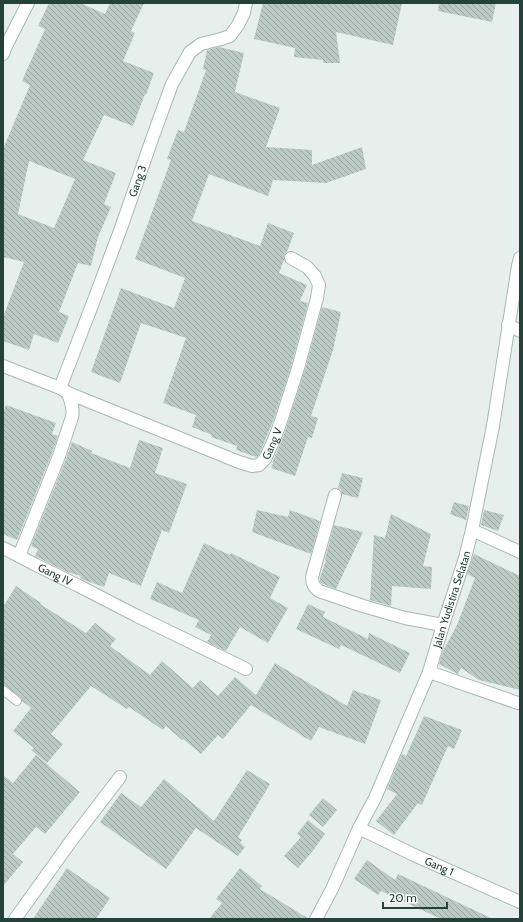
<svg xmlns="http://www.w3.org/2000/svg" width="523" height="922" font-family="Cabin,sans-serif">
  <defs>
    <pattern id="building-back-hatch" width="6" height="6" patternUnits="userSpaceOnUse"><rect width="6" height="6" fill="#bbcac4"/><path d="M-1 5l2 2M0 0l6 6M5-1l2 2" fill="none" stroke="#98a6a0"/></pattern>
  </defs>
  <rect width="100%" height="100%" fill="#e6efeb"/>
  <g fill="url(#building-back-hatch)" fill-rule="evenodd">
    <path d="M49 3H80L105 14 110 3H144L131 31 135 33 123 61 154 73 146 95 145 94 133 126 104 115 83 160 116 173 104 204 111 207 98 237 91 266 78 263 59 312 69 316 58 343 34 334 29 350 3 341V317L24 262 3 257V149L30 85 22 81 45 29 38 26ZM29 161 75 179 54 228 18 214Z"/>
    <path d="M263 3H402L393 45 336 32 340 63H323V60L294 57 295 48 254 39Z"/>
    <path d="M439 3H496L492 22 438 11Z"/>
    <path d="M219 47 244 53 235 92 280 108 266 147 312 150V165L362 147 366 169 326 183 273 180 268 196 209 174 192 221 260 246 268 223 294 233 287 252 284 255V260L279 273 307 285 300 301 308 303 291 366 273 421 259 455 256 457 236 450 237 446 211 437 212 435 192 427 196 415 163 403 186 338 141 323 120 383 91 372 121 288 174 308 185 278 135 259 171 160 167 159 178 130 184 132 206 70 203 69 207 50Z"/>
    <path d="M322 307 341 312 333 350 311 416 318 418 312 438 308 437 295 476 271 468 273 463H272L280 445 287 426 305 370Z"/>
    <path d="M6 405 56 423 52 434 58 436 52 453 17 540 3 534V414Z"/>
    <path d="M139 440 163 448 155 473 187 484 169 533 162 530 141 586 109 573 104 587 84 580 80 578 81 576 67 572 35 556 38 549 31 546 66 459 72 442 92 451 91 453 130 468Z"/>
    <path d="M342 473 363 478 358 498 342 494 341 490 338 488Z"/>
    <path d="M454 502 469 506 466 520 450 514Z"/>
    <path d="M257 510 288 517 290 510 320 521 311 554 252 532Z"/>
    <path d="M484 510 504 515 498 531 481 525Z"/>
    <path d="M391 514 431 534 423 566 432 567 431 589 392 586 391 606 370 600 374 535 385 538Z"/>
    <path d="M334 525 363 532 336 589 323 584 320 582V578L326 560 325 559Z"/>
    <path d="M204 543 230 555 231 553 280 577 270 598 288 608 268 643 240 627 226 651 207 642 211 635 195 627 199 620 150 599 157 582 182 593Z"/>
    <path d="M474 554 520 576V690L479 680 461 668 458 674 439 664 443 651 457 625 475 578 467 574Z"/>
    <path d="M16 586 41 603 40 604 86 633 95 623 116 639 110 646 150 675 162 661 193 688 200 680 218 696 235 677 256 695 275 663 347 706 353 690 381 700 365 744 319 727 311 741 251 705 223 739 218 735 201 754 183 739 182 740 166 726 163 730 129 707 127 709 91 686 51 734 63 744 47 763 31 750 34 748 13 731 31 708 22 701 20 697 6 686 3 685V607Z"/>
    <path d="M308 604 325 612 323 617 368 639 369 633 410 653 400 673 341 645 339 649 296 629Z"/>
    <path d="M424 716 462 730 454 749 448 746 422 805 418 803 394 835 376 821 397 794 387 789 402 754 406 756Z"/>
    <path d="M36 755 80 792 45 834 36 827 13 854 23 862 3 886V775L13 783Z"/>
    <path d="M247 770 270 784 238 837 242 840 240 843 245 847 238 856 196 828 166 869 100 822 121 793 141 807 164 779 214 821Z"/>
    <path d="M323 798 337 810 323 827 309 815Z"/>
    <path d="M308 820 325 834 312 852 298 868 284 856 301 837 297 834Z"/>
    <path d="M367 860 395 880 398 874 493 919H441L381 891 378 895 354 879Z"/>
    <path d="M67 868 110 898 96 919H33Z"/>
    <path d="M240 868 262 886 260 889 309 919H209L222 903 216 899Z"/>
  </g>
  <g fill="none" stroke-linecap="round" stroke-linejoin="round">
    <g stroke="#a8b8b2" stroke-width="10">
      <path id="service" d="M3 690 17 701"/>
    </g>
    <g stroke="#a8b8b2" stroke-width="14">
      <g id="minor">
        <path d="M3 54 6 46 28 3"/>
        <path d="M508 325 520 331"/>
        <path id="s1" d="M3 366 60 388 68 393 239 462 252 466 259 465 265 459 273 442 280 424 298 368 317 298 319 285 315 276 307 267 291 258"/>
        <path id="s2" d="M60 388 94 300 121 228 152 139 172 84 190 52 201 44 221 39 230 36 238 25 244 13 246 3"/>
        <path id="s3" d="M68 393C71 402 74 409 72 417L59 456 19 556 36 565 79 586 137 616 246 669"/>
        <path d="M335 495 312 577C312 584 314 587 319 591L363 606 405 618 443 625"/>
        <path d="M472 530 520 552"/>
        <path d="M3 548 19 556"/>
        <path d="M429 672 518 703"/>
        <path id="s4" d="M359 828 414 855 520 902"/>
        <path d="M15 919 71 841 120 777"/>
        <path id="s5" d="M316 919 332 889 359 828 375 798 429 672 443 625 465 558 472 530 493 426 518 266 520 258"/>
      </g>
    </g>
    <use href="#service" stroke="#fff" stroke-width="8"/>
    <use href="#minor" stroke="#fff" stroke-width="12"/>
  </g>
  <g text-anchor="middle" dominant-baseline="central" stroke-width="3.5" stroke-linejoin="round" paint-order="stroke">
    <g font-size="11" fill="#24423a" stroke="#f7fbf9">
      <text stroke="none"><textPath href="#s2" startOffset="221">Gang 3</textPath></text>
      <text stroke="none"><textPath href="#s1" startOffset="301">Gang V</textPath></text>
      <text stroke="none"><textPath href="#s3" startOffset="214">Gang IV</textPath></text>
      <text stroke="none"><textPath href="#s5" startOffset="348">Jalan Yudistira Selatan</textPath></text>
      <text stroke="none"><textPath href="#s4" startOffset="89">Gang 1</textPath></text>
    </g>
  </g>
  <rect width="523" height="922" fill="none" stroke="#24423a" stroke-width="8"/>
  <path d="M383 902v6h64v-6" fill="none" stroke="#24423a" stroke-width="2"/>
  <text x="389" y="902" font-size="12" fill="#24423a" stroke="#f7fbf9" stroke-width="3" paint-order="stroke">20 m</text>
</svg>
